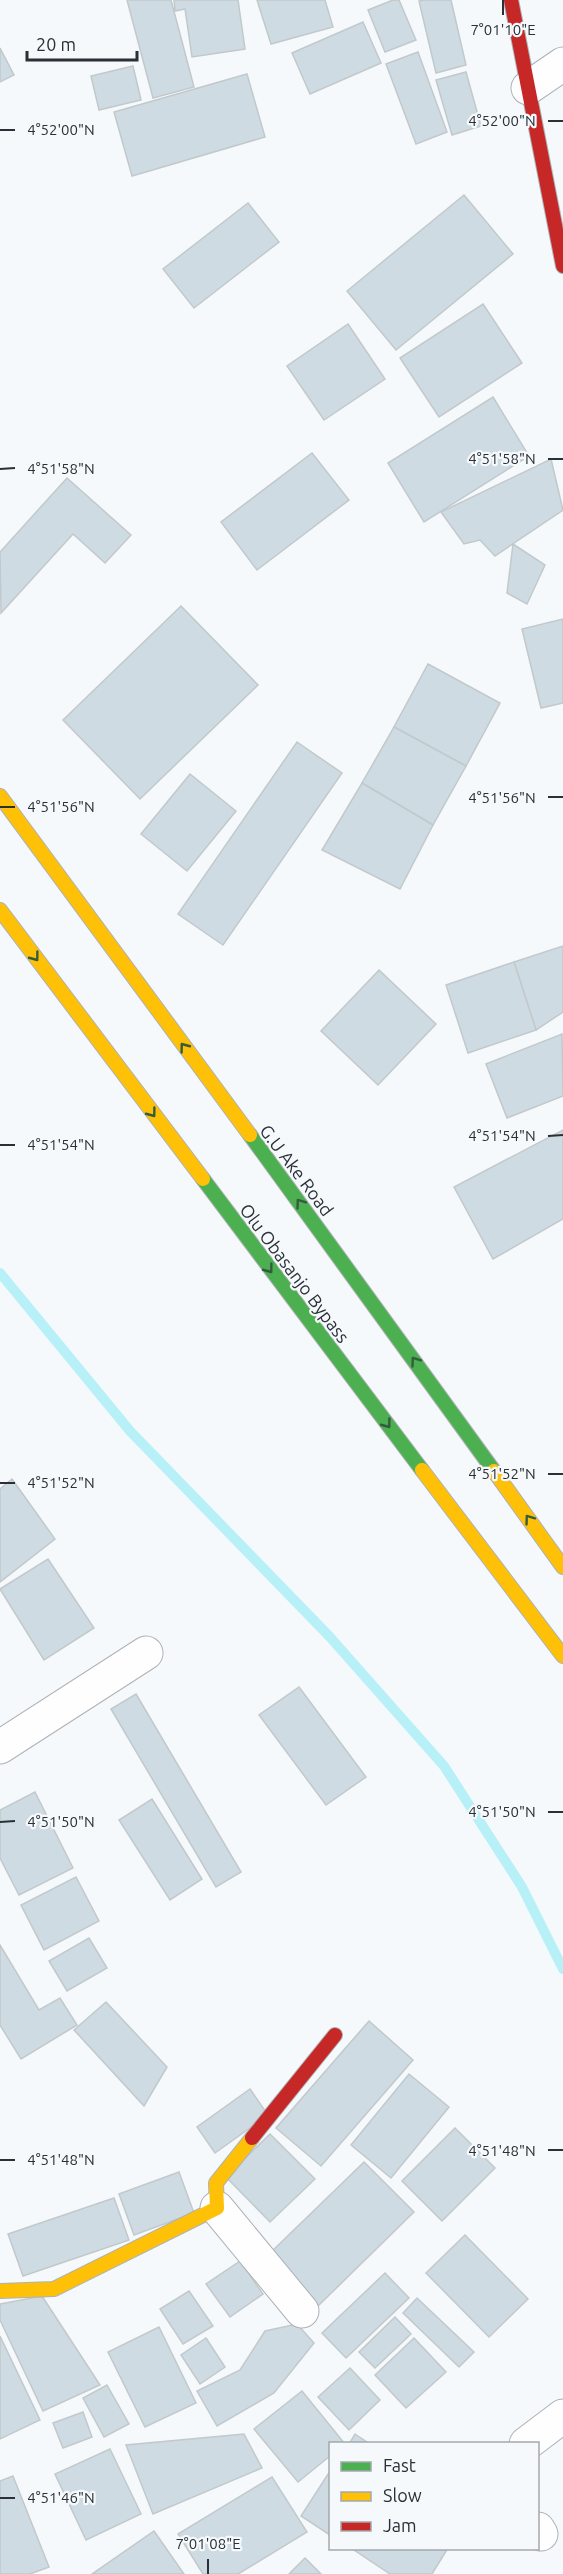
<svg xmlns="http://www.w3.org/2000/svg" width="563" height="2574" font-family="Ubuntu,sans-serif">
  <rect width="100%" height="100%" fill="#f6f9fb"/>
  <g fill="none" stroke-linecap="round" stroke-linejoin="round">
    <path stroke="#b8f0f8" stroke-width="10" d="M0 1273 130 1431 329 1636 444 1766 522 1887 563 1969"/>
  </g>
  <g fill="#cedbe2" stroke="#c2c9cc" stroke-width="1.5">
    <path d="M127 0H171L194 87 153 98Z"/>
    <path d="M174 0H238L245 49 192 57 185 9 175 11Z"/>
    <path d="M257 0H325L333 27 271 44Z"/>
    <path d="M393 0H399L416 40 385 52 368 10Z"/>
    <path d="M424 0H451L466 65 436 73 419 1Z"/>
    <path d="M363 22 381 63 310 94 292 53Z"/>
    <path d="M0 48 14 75 0 82Z"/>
    <path d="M418 52 447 132 416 144 386 64Z"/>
    <path d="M133 66 141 100 99 110 91 76Z"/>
    <path d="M466 72 481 126 452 135 436 80Z"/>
    <path d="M247 74 265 137 132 176 114 112Z"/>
    <path d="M464 195 513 254 396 350 347 291Z"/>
    <path d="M248 203 279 242 194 308 163 269Z"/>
    <path d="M483 304 522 363 439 417 400 358Z"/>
    <path d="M348 324 385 379 324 420 287 366Z"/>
    <path d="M493 397 529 456 424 522 388 463Z"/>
    <path d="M312 453 349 500 257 570 221 522Z"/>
    <path d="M551 459 563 510 495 556 480 540 464 544 441 512Z"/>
    <path d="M67 478 131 535 105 563 73 534 1 613 0 552Z"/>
    <path d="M513 544 545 565 527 604 507 593Z"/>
    <path d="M181 606 258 685 140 799 63 720Z"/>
    <path d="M563 619V703L541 708 522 629Z"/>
    <path d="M428 664 500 703 466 766 394 727Z"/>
    <path d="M394 727 466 766 433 825 362 783Z"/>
    <path d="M297 742 342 773 223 945 178 914Z"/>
    <path d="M190 774 236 811 187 871 141 834Z"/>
    <path d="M362 783 433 825 400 889 322 850Z"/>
    <path d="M563 946V1012L536 1030 514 962Z"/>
    <path d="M514 962 536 1030 468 1053 446 985Z"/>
    <path d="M379 970 436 1024 378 1085 321 1031Z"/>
    <path d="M562 1034 563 1096 507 1118 486 1064Z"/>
    <path d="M563 1130V1219L493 1259 454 1187Z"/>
    <path d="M12 1479 55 1539 0 1582V1489Z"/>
    <path d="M48 1559 94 1628 44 1660 0 1589Z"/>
    <path d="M299 1687 366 1777 326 1805 259 1715Z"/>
    <path d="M136 1694 241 1872 216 1887 111 1709Z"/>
    <path d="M35 1792 73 1868 19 1895 0 1858V1810Z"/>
    <path d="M152 1799 202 1879 170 1900 119 1820Z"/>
    <path d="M76 1877 99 1921 44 1950 21 1905Z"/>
    <path d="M89 1938 107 1968 67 1991 49 1961Z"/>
    <path d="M0 1945 39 2010 60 1998 77 2025 21 2059 0 2025Z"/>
    <path d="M106 2002 167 2067 144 2106 74 2030Z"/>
    <path d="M369 2021 413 2060 321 2166 276 2128Z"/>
    <path d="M409 2074 449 2107 391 2178 351 2145Z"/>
    <path d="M250 2089 268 2115 215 2153 197 2127Z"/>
    <path d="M455 2128 495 2168 442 2221 402 2181Z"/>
    <path d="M270 2134 315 2179 270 2222 226 2177Z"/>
    <path d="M364 2162 414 2212 317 2307 267 2256Z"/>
    <path d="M179 2172 194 2213 134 2235 119 2194Z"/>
    <path d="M114 2198 129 2240 23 2276 8 2234Z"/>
    <path d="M465 2235 528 2299 489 2337 426 2273Z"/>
    <path d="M240 2261 263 2294 230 2317 206 2284Z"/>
    <path d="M385 2273 409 2298 346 2358 322 2333Z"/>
    <path d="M189 2291 213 2326 183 2344 160 2309Z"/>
    <path d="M42 2296 100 2385 43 2411 0 2320V2304Z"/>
    <path d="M417 2298 474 2352 459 2367 403 2313Z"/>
    <path d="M395 2317 411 2334 375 2368 359 2352Z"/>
    <path d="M297 2324 314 2343 274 2393 217 2426 197 2391 240 2370 265 2331Z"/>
    <path d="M159 2327 196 2403 145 2427 108 2352Z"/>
    <path d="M0 2336 40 2420 0 2439Z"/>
    <path d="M206 2338 225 2367 200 2384 181 2355Z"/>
    <path d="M414 2338 446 2372 406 2408 375 2375Z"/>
    <path d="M350 2368 380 2400 349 2430 318 2397Z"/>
    <path d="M107 2385 129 2424 104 2437 83 2398Z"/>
    <path d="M302 2391 345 2444H330V2456L298 2482 254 2429Z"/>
    <path d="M83 2412 92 2437 63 2448 53 2423Z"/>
    <path d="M244 2434 262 2468 153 2514 126 2445Z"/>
    <path d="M355 2434 370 2444H349Z"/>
    <path d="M110 2449 141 2514 86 2540 55 2474Z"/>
    <path d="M330 2471V2535L301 2516Z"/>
    <path d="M13 2476 49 2567 30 2574H0V2481Z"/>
    <path d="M272 2477 307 2532 238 2574H203L178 2534Z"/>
    <path d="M154 2531 184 2574H92Z"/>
    <path d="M351 2548H448L432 2574H390Z"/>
    <path d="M305 2558 321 2574H289Z"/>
  </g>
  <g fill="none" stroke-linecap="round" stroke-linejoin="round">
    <g stroke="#adb2b6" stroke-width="35">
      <g id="street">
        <path d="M528 88 563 64"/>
        <path d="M0 1747 146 1653"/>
        <path d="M217 2208 302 2311"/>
        <path d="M526 2444 563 2416"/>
        <path d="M538 2529 541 2534"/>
      </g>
    </g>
    <g stroke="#adb2b6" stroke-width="16">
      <g id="fast">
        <path d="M250 1135 494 1471"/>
        <path d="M203 1179 422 1470"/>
      </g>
    </g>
    <g stroke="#adb2b6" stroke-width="16">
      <g id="slow">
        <path d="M0 796 250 1135"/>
        <path d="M0 910 203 1179"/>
        <path d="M422 1470 563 1656"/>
        <path d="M494 1471 563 1567"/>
        <path d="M0 2291 54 2289 217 2208 216 2183 252 2138"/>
      </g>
    </g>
    <g stroke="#adb2b6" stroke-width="16">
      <g id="jam">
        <path d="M511 0 563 266"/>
        <path d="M252 2138 335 2035"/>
      </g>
    </g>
    <use href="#street" stroke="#fefefe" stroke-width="33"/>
    <use href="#fast" stroke="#4caf50" stroke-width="14"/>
    <use href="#slow" stroke="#ffc107" stroke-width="14"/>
    <use href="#jam" stroke="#c62828" stroke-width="14"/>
  </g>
  <defs><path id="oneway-chevron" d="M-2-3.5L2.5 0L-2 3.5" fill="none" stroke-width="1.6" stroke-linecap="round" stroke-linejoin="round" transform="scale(1.5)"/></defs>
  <g stroke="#365c40">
    <use href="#oneway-chevron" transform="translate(35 957) rotate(53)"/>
    <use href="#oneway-chevron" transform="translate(184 1047) rotate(-127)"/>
    <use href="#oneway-chevron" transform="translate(152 1113) rotate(53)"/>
    <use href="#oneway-chevron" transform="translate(300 1203) rotate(-126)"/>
    <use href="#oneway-chevron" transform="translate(269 1269) rotate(53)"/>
    <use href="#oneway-chevron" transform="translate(415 1361) rotate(-126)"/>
    <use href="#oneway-chevron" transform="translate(387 1424) rotate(53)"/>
    <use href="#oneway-chevron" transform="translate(529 1519) rotate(-126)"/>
  </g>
  <path fill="none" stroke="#2a3037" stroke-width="2" d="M503 0V15M548 121H563M0 130H15M548 459H563M0 469 15 468M548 797H563M0 807H15M548 1136 563 1135M0 1145H15M548 1474H563M0 1483H15M548 1812H563M0 1822 15 1821M548 2150H563M0 2160H15M0 2498H15M208 2559V2574"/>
  <g text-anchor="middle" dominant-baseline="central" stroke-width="4.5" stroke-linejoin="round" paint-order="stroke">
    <g font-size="18" fill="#2a3037" stroke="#f5f9fc">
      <text transform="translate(297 1170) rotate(53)">G.U Ake Road</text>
      <text transform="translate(295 1273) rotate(53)">Olu Obasanjo Bypass</text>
    </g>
  </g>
  <g font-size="15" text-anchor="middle" fill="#2a3037" stroke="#f5f9fc" stroke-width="4.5" stroke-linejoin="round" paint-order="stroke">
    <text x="503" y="35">7°01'10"E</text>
    <text x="502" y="126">4°52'00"N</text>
    <text x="61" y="135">4°52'00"N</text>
    <text x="502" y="464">4°51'58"N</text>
    <text x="61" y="474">4°51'58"N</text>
    <text x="502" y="803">4°51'56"N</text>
    <text x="61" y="812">4°51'56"N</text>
    <text x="502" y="1141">4°51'54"N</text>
    <text x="61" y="1150">4°51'54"N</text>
    <text x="502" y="1479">4°51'52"N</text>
    <text x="61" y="1488">4°51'52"N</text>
    <text x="502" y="1817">4°51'50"N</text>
    <text x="61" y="1827">4°51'50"N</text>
    <text x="502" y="2156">4°51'48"N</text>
    <text x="61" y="2165">4°51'48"N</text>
    <text x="61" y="2503">4°51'46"N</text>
    <text x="208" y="2549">7°01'08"E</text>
  </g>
  <rect x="329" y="2442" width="210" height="108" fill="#f5f9fc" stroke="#a4a9ad" stroke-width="1.5"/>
  <rect x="341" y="2462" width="30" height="9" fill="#4caf50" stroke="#a4a9ad" stroke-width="1.5"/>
  <text x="383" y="2472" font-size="18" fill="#2a3037">Fast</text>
  <rect x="341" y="2492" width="30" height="9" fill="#ffc107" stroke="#a4a9ad" stroke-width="1.5"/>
  <text x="383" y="2502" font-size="18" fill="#2a3037">Slow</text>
  <rect x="341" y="2522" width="30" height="9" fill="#c62828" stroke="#a4a9ad" stroke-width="1.5"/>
  <text x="383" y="2532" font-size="18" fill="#2a3037">Jam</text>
  <path d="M27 51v9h110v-9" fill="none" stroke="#2a3037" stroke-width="3"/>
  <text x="36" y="51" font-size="18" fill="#2a3037" stroke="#f5f9fc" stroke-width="4.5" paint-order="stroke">20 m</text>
</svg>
